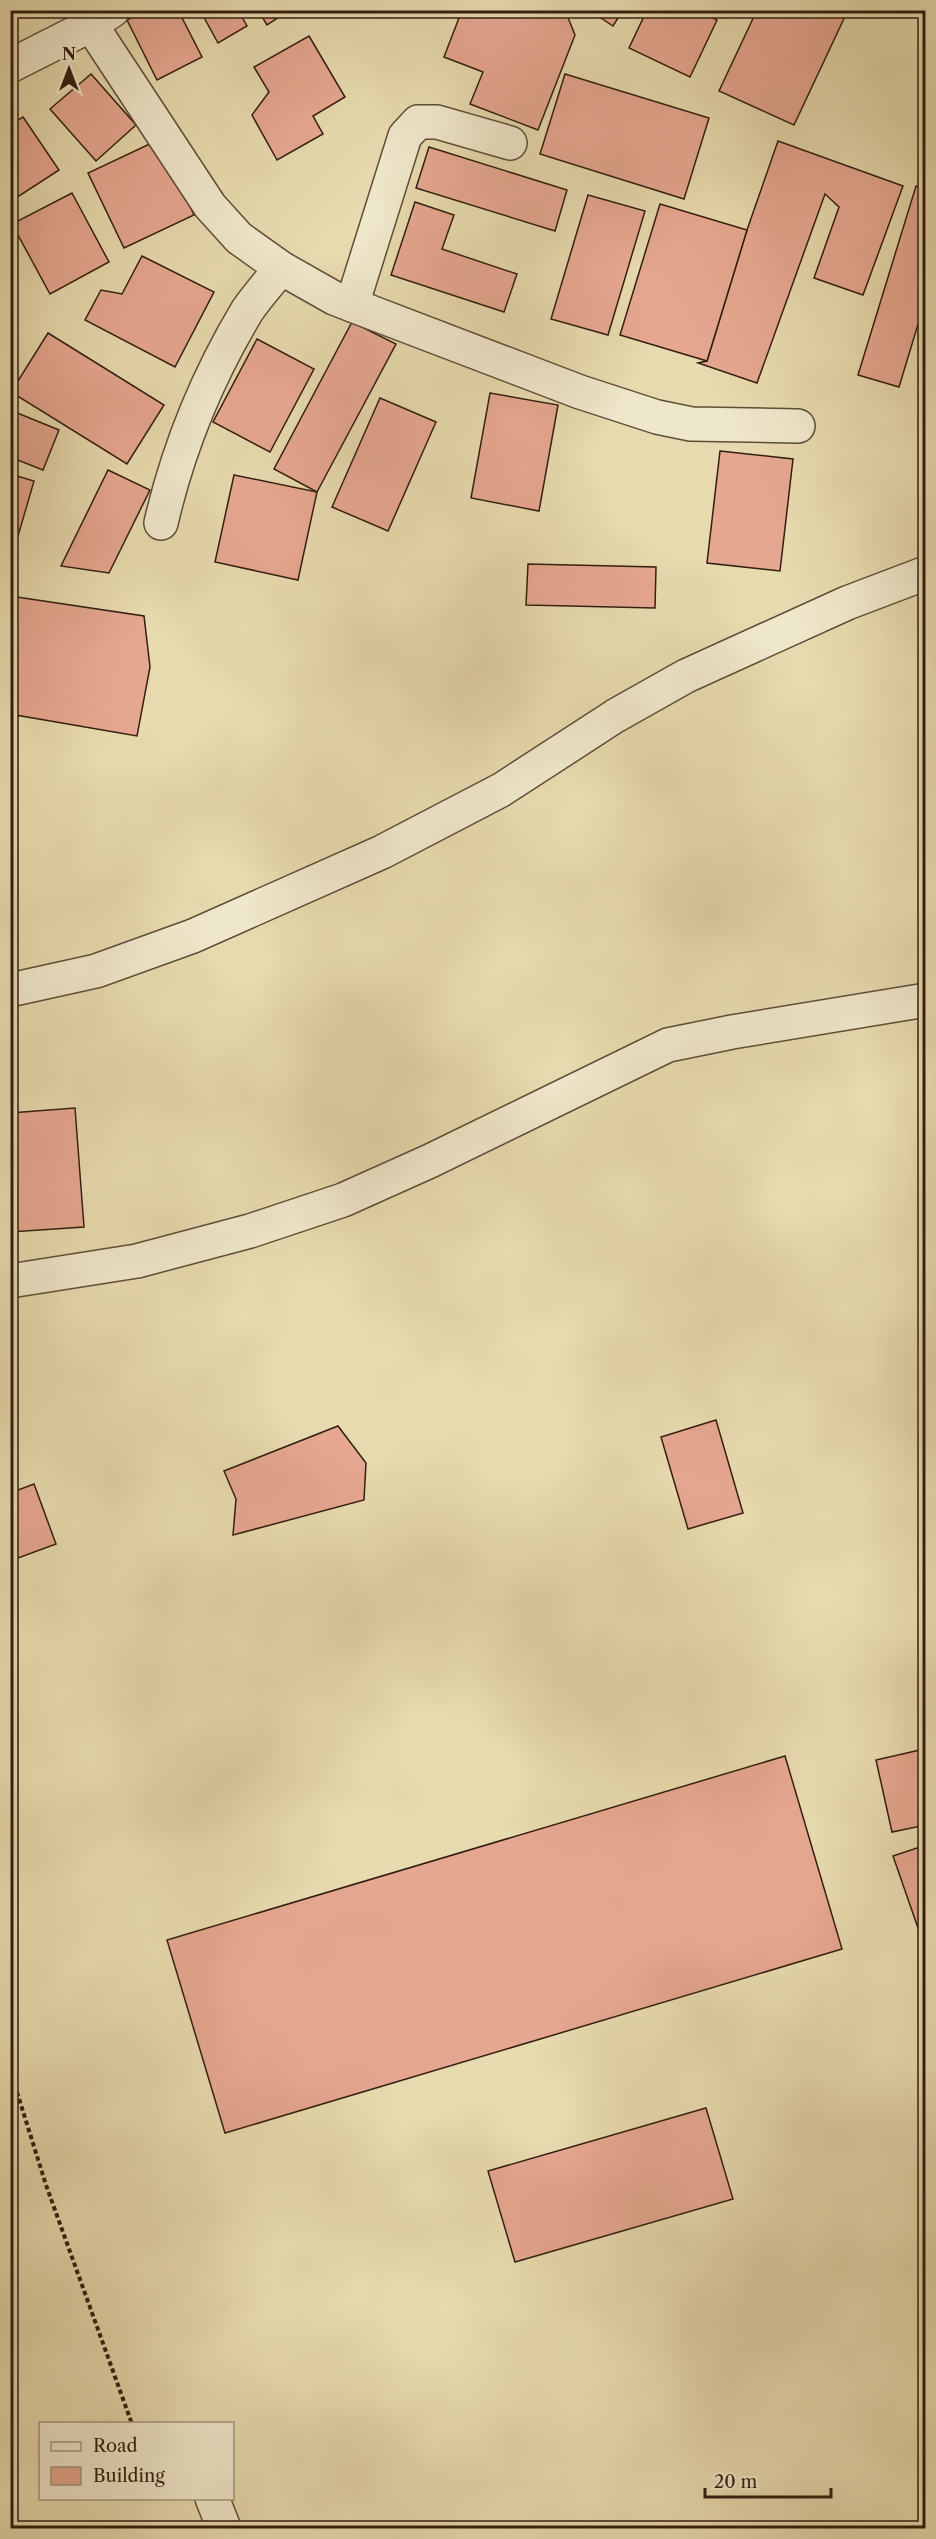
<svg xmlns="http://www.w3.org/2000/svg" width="936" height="2539" font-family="'Libre Caslon Text',serif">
  <rect width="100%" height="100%" fill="#e7daae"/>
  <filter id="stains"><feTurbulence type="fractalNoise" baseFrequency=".00333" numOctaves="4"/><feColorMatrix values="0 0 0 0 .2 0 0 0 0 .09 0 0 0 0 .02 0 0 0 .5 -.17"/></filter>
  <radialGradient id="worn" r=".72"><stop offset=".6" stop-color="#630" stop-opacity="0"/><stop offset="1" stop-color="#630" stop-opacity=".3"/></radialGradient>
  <g fill="#e6a790" stroke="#321e10" stroke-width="1.5">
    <path d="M147 10H178L202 57 157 80 127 20Z"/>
    <path d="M200 10H238L247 26 218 43Z"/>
    <path d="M258 10H290L267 25Z"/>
    <path d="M462 10H565L575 35 538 130 470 104 483 72 444 57Z"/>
    <path d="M589 10H623L613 26Z"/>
    <path d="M647 10H697L717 20 690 77 629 48Z"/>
    <path d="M757 10H848L794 125 719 91Z"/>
    <path d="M309 36 345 97 313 116 323 134 277 160 252 115 269 92 254 67Z"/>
    <path d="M91 74 136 125 96 161 50 109Z"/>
    <path d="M565 74 709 118 684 199 540 154Z"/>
    <path d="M23 117 59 170 16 198 10 190V125Z"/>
    <path d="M158 140 194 215 124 248 88 173Z"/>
    <path d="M778 141 903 186 863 295 814 278 839 207 825 194 757 383 698 363 707 361 747 230Z"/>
    <path d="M429 147 567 190 555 231 416 188Z"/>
    <path d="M916 186 926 188V298L899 387 858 375Z"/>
    <path d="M72 193 109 262 50 294 12 224Z"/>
    <path d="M588 195 645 211 608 335 551 319Z"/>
    <path d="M415 202 454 215 442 249 517 274 504 312 391 275Z"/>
    <path d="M660 204 747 230 707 361 620 335Z"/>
    <path d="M142 256 214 292 175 367 85 320 101 290 122 294Z"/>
    <path d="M352 322 396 344 317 492 274 469Z"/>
    <path d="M48 333 164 405 127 464 11 392Z"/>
    <path d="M257 339 314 369 270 452 213 422Z"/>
    <path d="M490 393 558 405 539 511 471 498Z"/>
    <path d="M380 398 436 422 388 531 332 507Z"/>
    <path d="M10 410 59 430 43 470 10 457Z"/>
    <path d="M720 451 793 459 780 571 707 563Z"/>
    <path d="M108 470 150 490 109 573 61 566Z"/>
    <path d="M10 474 34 481 11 560H10Z"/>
    <path d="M234 475 317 492 298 580 215 562Z"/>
    <path d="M528 564 656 567 655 608 526 605Z"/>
    <path d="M10 596 144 616 150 667 137 736 10 714Z"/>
    <path d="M75 1108 84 1227 10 1232V1113Z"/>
    <path d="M716 1420 743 1513 688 1529 661 1437Z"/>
    <path d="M338 1426 366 1463 364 1500 233 1535 236 1499 224 1471Z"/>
    <path d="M34 1484 56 1544 10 1561V1493Z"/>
    <path d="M920 1750 926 1775V1825L892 1832 876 1760Z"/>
    <path d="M785 1756 842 1949 225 2133 167 1940Z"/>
    <path d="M926 1845V1951L893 1856Z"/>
    <path d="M706 2108 733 2199 515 2262 488 2171Z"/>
  </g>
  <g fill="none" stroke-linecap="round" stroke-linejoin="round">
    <g stroke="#5f4d38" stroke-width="36">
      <g id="minor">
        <path d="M91 25 210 206 239 238 281 268 334 298 352 305 580 392 657 417 691 424 798 426"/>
        <path d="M10 66 91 25 113 10"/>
        <path d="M352 305 405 136 418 122H437L510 143"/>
        <path d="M161 523C178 449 208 376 247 311 257 296 270 282 281 268"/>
        <path d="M10 990 96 971 193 936 382 852 501 790 615 716 686 676 847 603 926 573"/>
        <path d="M10 1281 137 1261 250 1231 343 1200 430 1161 668 1045 732 1032 926 1000"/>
        <path d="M212 2498 224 2528"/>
      </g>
    </g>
    <path stroke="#321e10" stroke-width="4" stroke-dasharray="4.5 3" stroke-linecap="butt" d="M10 2040 16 2089 46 2185 132 2424"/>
    <use href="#minor" stroke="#efe7ca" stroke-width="33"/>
  </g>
  <rect width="936" height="2539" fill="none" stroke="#e7daae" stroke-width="36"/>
  <rect x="12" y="12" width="912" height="2515" fill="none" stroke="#321e10" stroke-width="3"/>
  <rect x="18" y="18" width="900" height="2503" fill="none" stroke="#321e10" stroke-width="1.5"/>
  <rect x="39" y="2422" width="195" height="78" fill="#efe7ca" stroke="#a39780" stroke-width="1.5"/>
  <rect x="51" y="2442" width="30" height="9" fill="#efe7ca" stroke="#a39780" stroke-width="1.5"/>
  <text x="93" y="2452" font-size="18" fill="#321e10">Road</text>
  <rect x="51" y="2467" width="30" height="18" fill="#e6a790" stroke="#a39780" stroke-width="1.5"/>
  <text x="93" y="2482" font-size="18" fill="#321e10">Building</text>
  <g transform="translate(69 69)" stroke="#efe7ca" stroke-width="4.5" paint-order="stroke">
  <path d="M0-4.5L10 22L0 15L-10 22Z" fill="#321e10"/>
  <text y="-9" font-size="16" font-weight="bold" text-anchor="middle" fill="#321e10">N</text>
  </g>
  <path d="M705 2488v9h126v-9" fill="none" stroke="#321e10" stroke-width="3"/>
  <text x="714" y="2488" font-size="18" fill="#321e10" stroke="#efe7ca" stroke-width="4.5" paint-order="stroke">20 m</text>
  <rect width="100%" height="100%" filter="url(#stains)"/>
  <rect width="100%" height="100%" fill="url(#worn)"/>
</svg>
